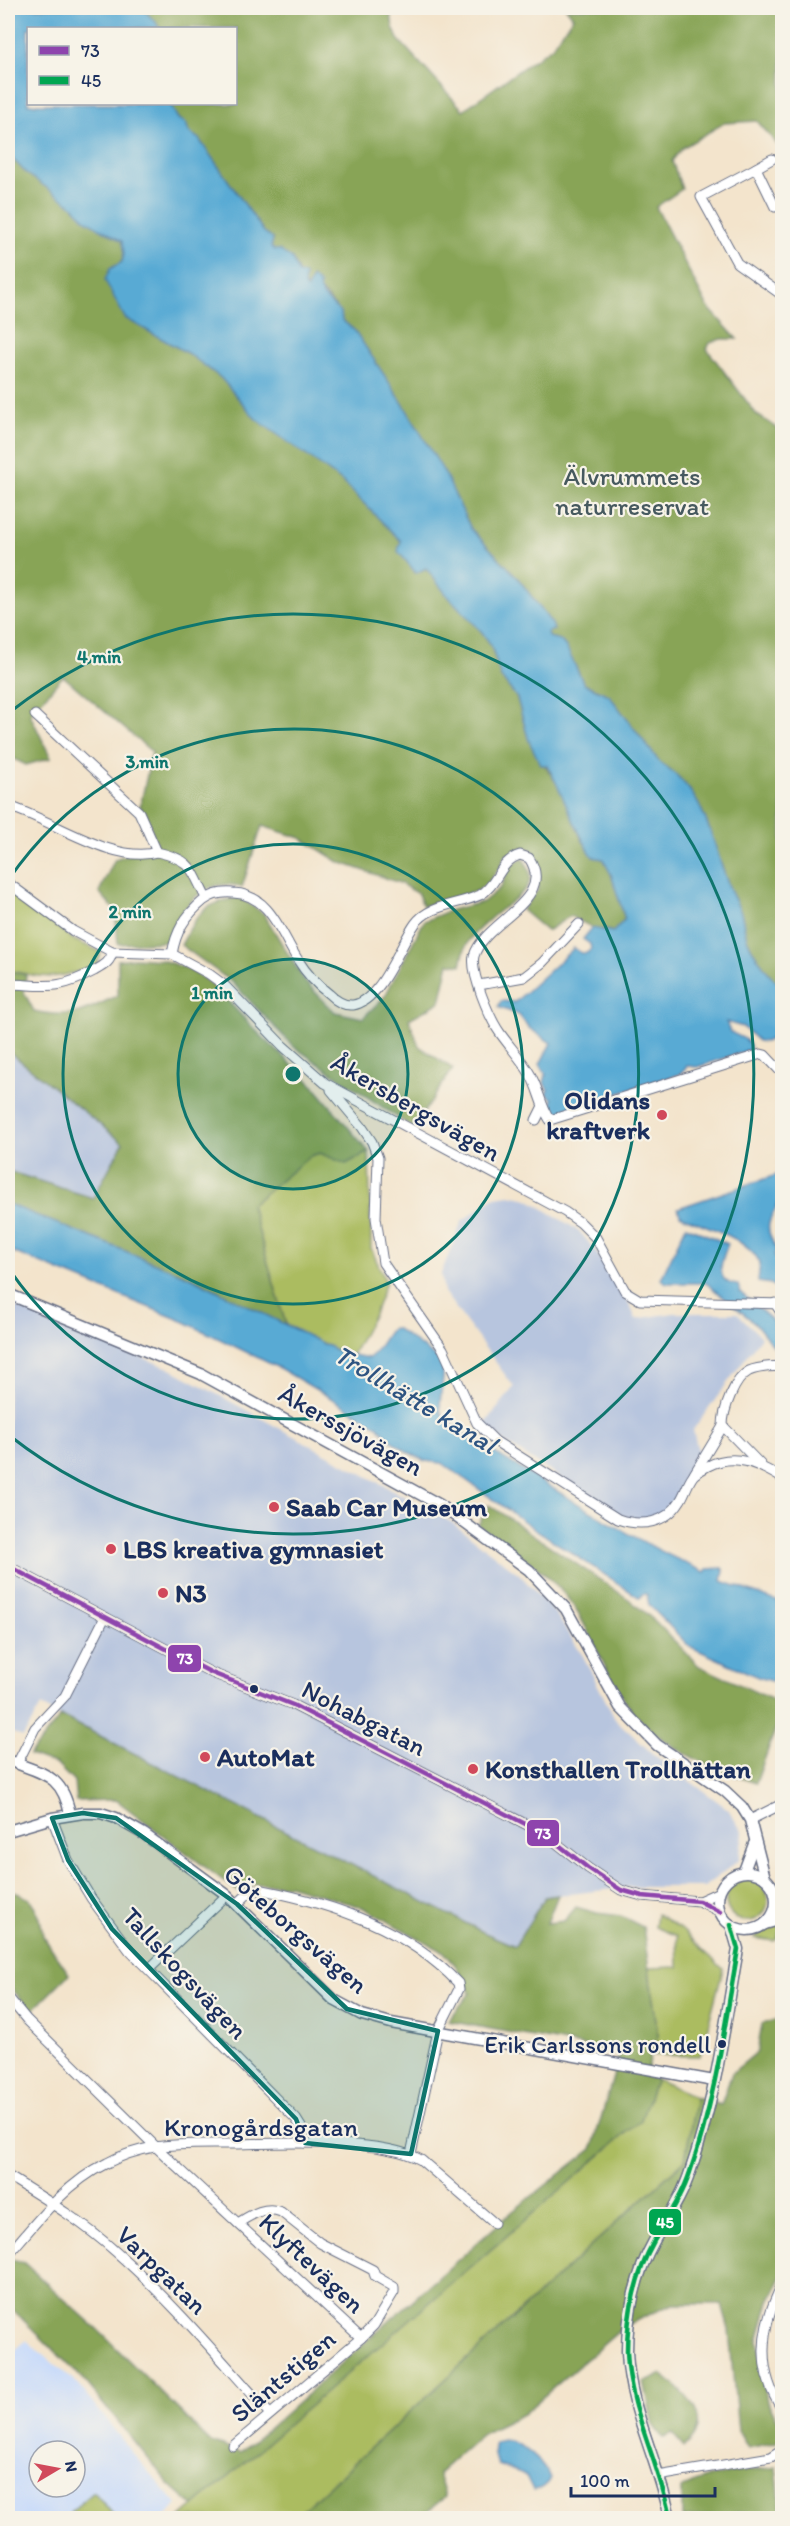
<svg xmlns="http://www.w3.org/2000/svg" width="790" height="2526" font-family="Itim,sans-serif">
  <rect width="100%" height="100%" fill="#f7f3e8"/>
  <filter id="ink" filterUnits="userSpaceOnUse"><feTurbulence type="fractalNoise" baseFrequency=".0167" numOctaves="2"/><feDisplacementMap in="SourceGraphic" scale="12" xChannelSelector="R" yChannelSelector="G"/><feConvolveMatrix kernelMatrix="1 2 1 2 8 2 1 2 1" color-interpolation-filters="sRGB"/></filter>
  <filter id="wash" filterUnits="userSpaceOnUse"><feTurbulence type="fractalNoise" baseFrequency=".008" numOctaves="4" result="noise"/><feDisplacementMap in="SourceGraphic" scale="24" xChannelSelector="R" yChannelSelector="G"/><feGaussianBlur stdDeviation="1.35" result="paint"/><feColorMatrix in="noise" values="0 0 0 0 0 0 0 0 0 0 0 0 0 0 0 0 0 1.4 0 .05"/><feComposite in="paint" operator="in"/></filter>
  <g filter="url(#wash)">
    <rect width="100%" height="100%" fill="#f3e4cc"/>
    <path fill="#cadcf9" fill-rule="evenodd" d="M26 2340 78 2384 139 2461 178 2505 163 2518H8V2357ZM39 2451H75V2487H39Z"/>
    <g fill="#b7c5de">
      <path d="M8 1051 123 1143 93 1198 8 1171Z"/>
      <path d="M510 1195 528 1199 579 1231 595 1250 628 1301 636 1319 674 1313H737L761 1337 693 1430 700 1459 673 1506 664 1513 648 1519 631 1520 619 1515 506 1443 485 1424 514 1387 444 1292 441 1274 462 1221 495 1197Z"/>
      <path d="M8 1304 169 1368 451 1522 519 1574 555 1613 583 1656 615 1719 654 1755 728 1809 743 1833 739 1860 704 1887H630L545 1897 516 1946 485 1933 41 1706 23 1737 8 1731Z"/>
    </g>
    <g fill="#abbc60" stroke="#63765f" stroke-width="1.5">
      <path d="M8 887 74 940 101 952 96 966C56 979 49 980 8 970Z"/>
      <path d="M369 1152 371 1248 386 1282 374 1314 352 1355 342 1353 286 1325 251 1205 310 1156 320 1153 346 1164Z"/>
      <circle cx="747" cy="1900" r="21"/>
      <path d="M657 1914 681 1929 723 1969 700 2056 651 2055 658 2036 649 1968 678 1967 677 1936 655 1927Z"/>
      <path d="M782 1922 777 1939 774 1941 754 1938C762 1930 771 1923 782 1922Z"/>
      <path d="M656 2079 696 2097 685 2160 294 2518H180L640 2120Z"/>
      <path d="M94 2492 116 2518H76L70 2512Z"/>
    </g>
    <g fill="#88a456" stroke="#526a5a" stroke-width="1.5">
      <path d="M141 8H390L393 27 398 39 463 110 552 47 573 17 566 8H782V150L757 121 724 123 682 148 672 161 682 189 656 207 707 306 737 339H721L710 343 707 349 757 415 776 427 782 435V987C771 978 749 949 746 935 744 928 743 920 741 913 738 905 734 899 731 892 712 845 708 792 660 763L609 695 584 684 566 647 560 640 548 637 547 632 554 630 552 624 517 577 471 529 444 472 355 331 342 320 341 313C331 303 322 289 310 284L307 290 292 259 274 250 271 247 273 239 264 232 199 139 189 132 185 123C176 119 174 113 170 104H236V28H159L155 21Z"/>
      <path d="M8 154 26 173 73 206 86 220 122 241 124 254 122 262 110 269 125 318 189 354 221 378 256 419 342 481 401 541 415 573 426 568 447 595 482 632 491 645 501 677 517 698 529 741 563 793 581 838 593 856 603 859 611 874 625 919 613 932 605 929 599 931 570 916 547 931 522 910 538 890 537 860 532 850 524 847 505 856 501 866 488 883 477 891 423 906 418 894 400 883 339 862 301 838 262 826 242 887C201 875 181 910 166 942L118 944 115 910 99 892 115 859 156 844 146 813 140 807 152 752 63 676 30 714 51 758 26 765 8 756Z"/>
      <path d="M522 858C542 881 523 893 506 906 496 913 474 932 468 942 464 948 463 957 461 965L449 963 440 1002 409 1019 419 1046 453 1069 413 1128 293 1046 233 983 181 945C199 911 201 905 239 897L264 914 305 982 335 1012 363 1018 385 996 424 921 451 910 483 902 501 887 510 866Z"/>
      <path d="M135 958 162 960 188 969 212 984 254 1029 311 1083 369 1152 346 1164 320 1153 310 1156 251 1205 286 1325 192 1278 8 1204V1171L93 1198 123 1143 8 1051V970L26 975 24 992 34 1011C70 1019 85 1012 118 995V960Z"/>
      <path d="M489 1505 630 1600 656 1622 699 1666 782 1704V1711L756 1783C703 1766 649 1742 619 1692 602 1665 592 1634 574 1607 551 1572 511 1549 478 1525Z"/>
      <path d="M61 1716 485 1933 515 1946 545 1897 558 1895 547 1923 564 1921 576 1907 597 1913 621 1916 643 1927 658 2036 651 2055 646 2077 656 2079 641 2120 194 2506 169 2484 86 2382 8 2305V2265L11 2260 24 2263 96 2328 211 2442 241 2453 513 2211 592 2149 620 2053 448 2021 470 1993 456 1966 444 1952 362 1907 288 1885 254 1884 237 1891 116 1800 76 1801 74 1782 57 1765 29 1755Z"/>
      <path d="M8 1889 30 1899 40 1918 43 1936 69 1974 32 2011 8 1985Z"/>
      <path d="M782 2018V2276L769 2301 758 2341 767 2402 782 2427V2435L777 2442 748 2448 738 2431 729 2330 722 2304H673L626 2325 523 2414 482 2434 438 2473 445 2497 419 2518H294L685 2160 696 2097 721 2105 732 2073 757 2052 762 2024Z"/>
      <path d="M661 2374C684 2391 718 2421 684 2447L673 2434 663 2438 653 2425 644 2382Z"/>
      <path d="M776 2467 782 2518H748L746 2512 682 2518V2489C707 2471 746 2473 776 2467Z"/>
    </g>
    <g fill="#59aad4" stroke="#3a6c99" stroke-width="1.5">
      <path d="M8 8H141L155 21 159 28H28V104H170L178 119 186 123 189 132 199 139 264 232 273 239 271 247 274 250H279L292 259 298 273 305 275 304 286 307 289 312 277 320 285 319 288 322 295 341 313 342 320 355 331 402 402 444 472 471 529 517 577 552 624 554 630 547 632 548 637 560 640 566 647 584 684 609 695 660 763C708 792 712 845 731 892 734 899 738 905 741 913 743 920 744 928 746 935 749 949 771 978 782 987V1055L770 1039 765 1042 758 1041 743 1027 726 1022 730 1032 745 1039 750 1045V1050L697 1067 687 1066 680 1074 562 1111 554 1116V1111L550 1109 553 1099 547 1094 548 1089 544 1083 546 1075 540 1064 551 1043 529 1028 519 1015 498 1007 501 1001 515 1002 574 948 581 953H587L591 949 590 944 583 939 592 928 613 932 625 919 611 874 603 859 593 857C574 828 564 795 547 765H541L529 741 517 698 501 677 491 645 482 632 447 595 426 568 416 573 398 551 401 541 342 481 256 419 221 378 189 354 125 318 105 280 110 269 122 262 124 254 122 241 86 220 73 206 26 173 8 154Z"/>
      <path d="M782 1173C783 1179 784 1186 782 1192 776 1220 758 1218 777 1250L774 1255 782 1267V1294L771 1284 758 1282 760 1262C742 1235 708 1228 680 1215L678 1208Z"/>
      <path d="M8 1204 192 1278 342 1353 369 1358C379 1350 383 1338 392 1328L397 1329 441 1361C448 1374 437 1396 441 1413 458 1434 498 1454 521 1469 581 1505 640 1544 705 1572L707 1569 722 1568 724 1571 722 1581 782 1603V1684L758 1677 689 1646 649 1605 647 1594H643L640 1598 532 1527 442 1463 425 1461 408 1452 392 1441 377 1425 281 1369 185 1322 8 1250Z"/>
      <path d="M686 1226 728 1244C722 1259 712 1282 738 1285L740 1292 779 1326 782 1332V1357L755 1323 706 1283H667L661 1279Z"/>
      <path d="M503 2440C521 2441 543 2462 551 2478 548 2486 541 2489 533 2490L526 2476 521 2473 497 2465C494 2456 492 2451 495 2442Z"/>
    </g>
  </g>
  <g filter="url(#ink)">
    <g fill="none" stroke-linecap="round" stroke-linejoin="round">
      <g stroke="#676e84" stroke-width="11">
        <g id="minor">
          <path d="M756 168 772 159"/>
          <path d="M775 207 756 168 701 197 737 263 782 295"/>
          <path d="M35 715 139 812 157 852C193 860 191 869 206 898"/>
          <path d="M8 806C51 819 114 865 157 852"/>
          <path d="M8 883 73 931 112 952 172 954 209 974 224 985 283 1046 325 1083 565 1212 581 1223 596 1238 625 1291 640 1300 782 1304"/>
          <path d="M172 954C176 931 185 916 203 901 212 894 222 892 233 893 270 894 281 934 298 960 306 973 317 985 329 994 335 1000 343 1006 353 1005 381 1001 400 945 415 924 429 904 459 905 480 895 498 885 499 861 520 855L529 858C557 900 484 921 474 956 470 973 490 1019 500 1033 510 1047 522 1060 530 1074 539 1089 540 1105 550 1120L761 1054 765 1055 782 1073"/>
          <path d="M8 984C47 985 57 991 94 971 103 966 111 962 112 952"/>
          <path d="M479 985 524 977 542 963 579 924"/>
          <path d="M331 1090 362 1127 372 1142 378 1158 376 1218 383 1263 443 1349 477 1423 495 1441 618 1519C641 1527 666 1524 680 1501 685 1494 687 1484 693 1476 696 1472 703 1469 708 1466 735 1452 758 1464 782 1478"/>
          <path d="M536 1120 542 1108"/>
          <path d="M775 1303 782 1314"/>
          <path d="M723 1426C723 1410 734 1379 749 1371 759 1366 772 1367 782 1366"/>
          <path d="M694 1474 723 1426 761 1465"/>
          <path d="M8 1566 212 1673 293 1705 545 1834 588 1868 621 1890 642 1896 699 1901 720 1912"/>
          <path d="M17 1764 35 1728 65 1696 105 1617"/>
          <path d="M52 1818 68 1860 91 1898 130 1951 296 2119 301 2127 305 2143"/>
          <path d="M750 1820 782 1804"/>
          <path d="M699 1901 719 1892"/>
          <path d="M237 1904 252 1890H263C334 1904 407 1929 458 1983L459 1989 438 2031 411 2154"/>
          <path d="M149 1969 227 1895"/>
          <path d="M8 1997 27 2020 156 2147 361 2338"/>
          <path d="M8 2176C45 2199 83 2222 116 2252 172 2301 220 2359 270 2414"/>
          <path d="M8 2255C36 2222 66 2183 107 2163 122 2155 138 2150 154 2147 179 2143 207 2144 232 2144 279 2143 381 2138 421 2160L494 2223"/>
          <path d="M782 2285C761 2326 755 2369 782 2409"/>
          <path d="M233 2446 361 2338 374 2325 394 2292V2287L375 2276 373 2270 320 2243 281 2212C266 2205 251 2215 238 2223"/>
          <path d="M658 2476 771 2457 782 2450"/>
        </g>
      </g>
      <g stroke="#676e84" stroke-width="13">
        <g id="tertiary">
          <path d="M8 1294 201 1374 440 1505 529 1570 566 1609 620 1707 657 1745 725 1791 742 1807 750 1820 765 1878"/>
          <path d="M8 1760C42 1774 62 1773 70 1814"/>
          <path d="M8 1831 52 1818 83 1813H101L116 1818 144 1834 227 1895 334 2000 362 2015 391 2023 714 2081"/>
          <path d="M744 1871 754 1844"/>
          <circle cx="747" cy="1901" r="29"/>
          <path d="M765 1924 782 1919"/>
          <path d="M670 2518C659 2462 629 2410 627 2351 627 2314 636 2273 654 2241 667 2218 682 2197 690 2172 715 2101 725 2024 738 1949L731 1925"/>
        </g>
      </g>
      <use href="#minor" stroke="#fff" stroke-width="9"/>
      <use href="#tertiary" stroke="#fff" stroke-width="10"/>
      <g stroke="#f7f3e8" stroke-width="9">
        <path id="bus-1" d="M8 1566 212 1673 293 1705 545 1834 588 1868 621 1890 642 1896 699 1901 720 1912"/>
      </g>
      <g stroke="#f7f3e8" stroke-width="9">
        <path id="bus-2" d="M670 2518C659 2462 629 2410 627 2351 627 2314 636 2273 654 2241 667 2218 682 2197 690 2172 715 2101 725 2024 738 1949L731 1925"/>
      </g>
      <use href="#bus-1" stroke="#8e44ad" stroke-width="4.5"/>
      <use href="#bus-2" stroke="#00a651" stroke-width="4.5"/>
    </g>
  </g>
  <path fill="#0f766e" fill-opacity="0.2" stroke="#0f766e" stroke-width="4.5" stroke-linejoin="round" d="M83 1813 116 1818 237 1904 347 2009 438 2031 411 2154 305 2143 296 2119 112 1929 68 1860 52 1818Z"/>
  <circle cx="293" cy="1074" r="115" fill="#0f766e" fill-opacity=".12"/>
  <g fill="none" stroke="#0f766e" stroke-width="3">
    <circle cx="293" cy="1074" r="115"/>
    <circle cx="293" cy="1074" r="230"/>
    <path d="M9 879A345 345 0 1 1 9 1269"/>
    <path d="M10 712A460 460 0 1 1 10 1436"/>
  </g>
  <g fill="#d1495b" stroke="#f7f3e8" stroke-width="2">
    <circle cx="662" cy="1115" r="6"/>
    <circle cx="274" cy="1507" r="6"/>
    <circle cx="111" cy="1549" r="6"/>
    <circle cx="163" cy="1593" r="6"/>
    <circle cx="205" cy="1757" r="6"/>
    <circle cx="473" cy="1769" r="6"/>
  </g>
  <g fill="#1b2f5e" stroke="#f7f3e8" stroke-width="2">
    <circle cx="254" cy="1689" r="5"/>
    <circle cx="722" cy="2044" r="5"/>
  </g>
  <g text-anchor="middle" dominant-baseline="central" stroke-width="4.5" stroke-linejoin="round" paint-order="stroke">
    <g font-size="24" fill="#1b2f5e" stroke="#f7f3e8" text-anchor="end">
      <text x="711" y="2044">Erik Carlssons rondell</text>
    </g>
    <g font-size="26" fill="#46595f" stroke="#f7f3e8">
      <text x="632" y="476">Älvrummets<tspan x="632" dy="30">naturreservat</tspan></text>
    </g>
    <g font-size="26" font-weight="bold" fill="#1b2f5e" stroke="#f7f3e8" text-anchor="start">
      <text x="650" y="1100" text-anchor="end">Olidans<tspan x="650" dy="30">kraftverk</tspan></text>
      <text x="286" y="1507">Saab Car Museum</text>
      <text x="123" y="1549">LBS kreativa gymnasiet</text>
      <text x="175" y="1593">N3</text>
      <text x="217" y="1757">AutoMat</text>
      <text x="485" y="1769">Konsthallen Trollhättan</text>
    </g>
    <g font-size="26" fill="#1b2f5e" stroke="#f7f3e8">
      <text transform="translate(416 1107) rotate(30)">Åkersbergsvägen</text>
      <text transform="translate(351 1430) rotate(29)">Åkerssjövägen</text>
      <text transform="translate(364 1718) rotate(27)">Nohabgatan</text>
      <text transform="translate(296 1929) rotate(41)">Göteborgsvägen</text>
      <text transform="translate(185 1973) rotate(47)">Tallskogsvägen</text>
      <text x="261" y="2127">Kronogårdsgatan</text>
      <text transform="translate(312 2263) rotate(43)">Klyftevägen</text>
      <text transform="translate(162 2270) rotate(44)">Varpgatan</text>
      <text transform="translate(283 2376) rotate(-40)">Släntstigen</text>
    </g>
    <g font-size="27" font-style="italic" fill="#2e5481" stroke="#f7f3e8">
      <text transform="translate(416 1399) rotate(31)">Trollhätte kanal</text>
    </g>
  </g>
  <circle cx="293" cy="1074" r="9" fill="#0f766e" stroke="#f7f3e8" stroke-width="3"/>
  <g font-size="18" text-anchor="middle" font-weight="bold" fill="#0f766e" stroke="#f7f3e8" stroke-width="4.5" stroke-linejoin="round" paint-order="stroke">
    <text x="99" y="663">4 min</text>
    <text x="147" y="768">3 min</text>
    <text x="130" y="918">2 min</text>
    <text x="212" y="999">1 min</text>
  </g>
  <g stroke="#f7f3e8" stroke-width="2">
    <rect x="167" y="1644" width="35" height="29" rx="6" fill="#8e44ad"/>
    <rect x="526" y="1819" width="34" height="28" rx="6" fill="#8e44ad"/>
    <rect x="648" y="2208" width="34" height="28" rx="6" fill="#00a651"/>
  </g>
  <g font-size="16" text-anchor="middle" font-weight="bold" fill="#fff">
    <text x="185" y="1664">73</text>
    <text x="543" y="1839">73</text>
    <text x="665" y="2228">45</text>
  </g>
  <rect width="790" height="2526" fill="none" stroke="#f7f3e8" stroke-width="30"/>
  <rect x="27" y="27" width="210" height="78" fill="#f7f3e8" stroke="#9fa5b1" stroke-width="1.5"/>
  <rect x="39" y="46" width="30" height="9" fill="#8e44ad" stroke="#9fa5b1" stroke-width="1.5"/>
  <text x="81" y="57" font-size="18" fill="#1b2f5e">73</text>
  <rect x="39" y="76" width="30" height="9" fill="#00a651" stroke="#9fa5b1" stroke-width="1.5"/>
  <text x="81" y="87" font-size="18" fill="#1b2f5e">45</text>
  <g transform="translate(57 2469) rotate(80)"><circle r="28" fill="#f7f3e8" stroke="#9fa5b1" stroke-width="1.5"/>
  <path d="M0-4.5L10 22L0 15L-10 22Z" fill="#d1495b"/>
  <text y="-9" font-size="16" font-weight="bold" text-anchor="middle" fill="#1b2f5e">N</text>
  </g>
  <path d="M571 2487v9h144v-9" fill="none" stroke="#1b2f5e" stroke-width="3"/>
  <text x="580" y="2487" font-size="18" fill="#1b2f5e" stroke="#f7f3e8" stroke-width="4.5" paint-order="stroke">100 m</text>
</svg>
